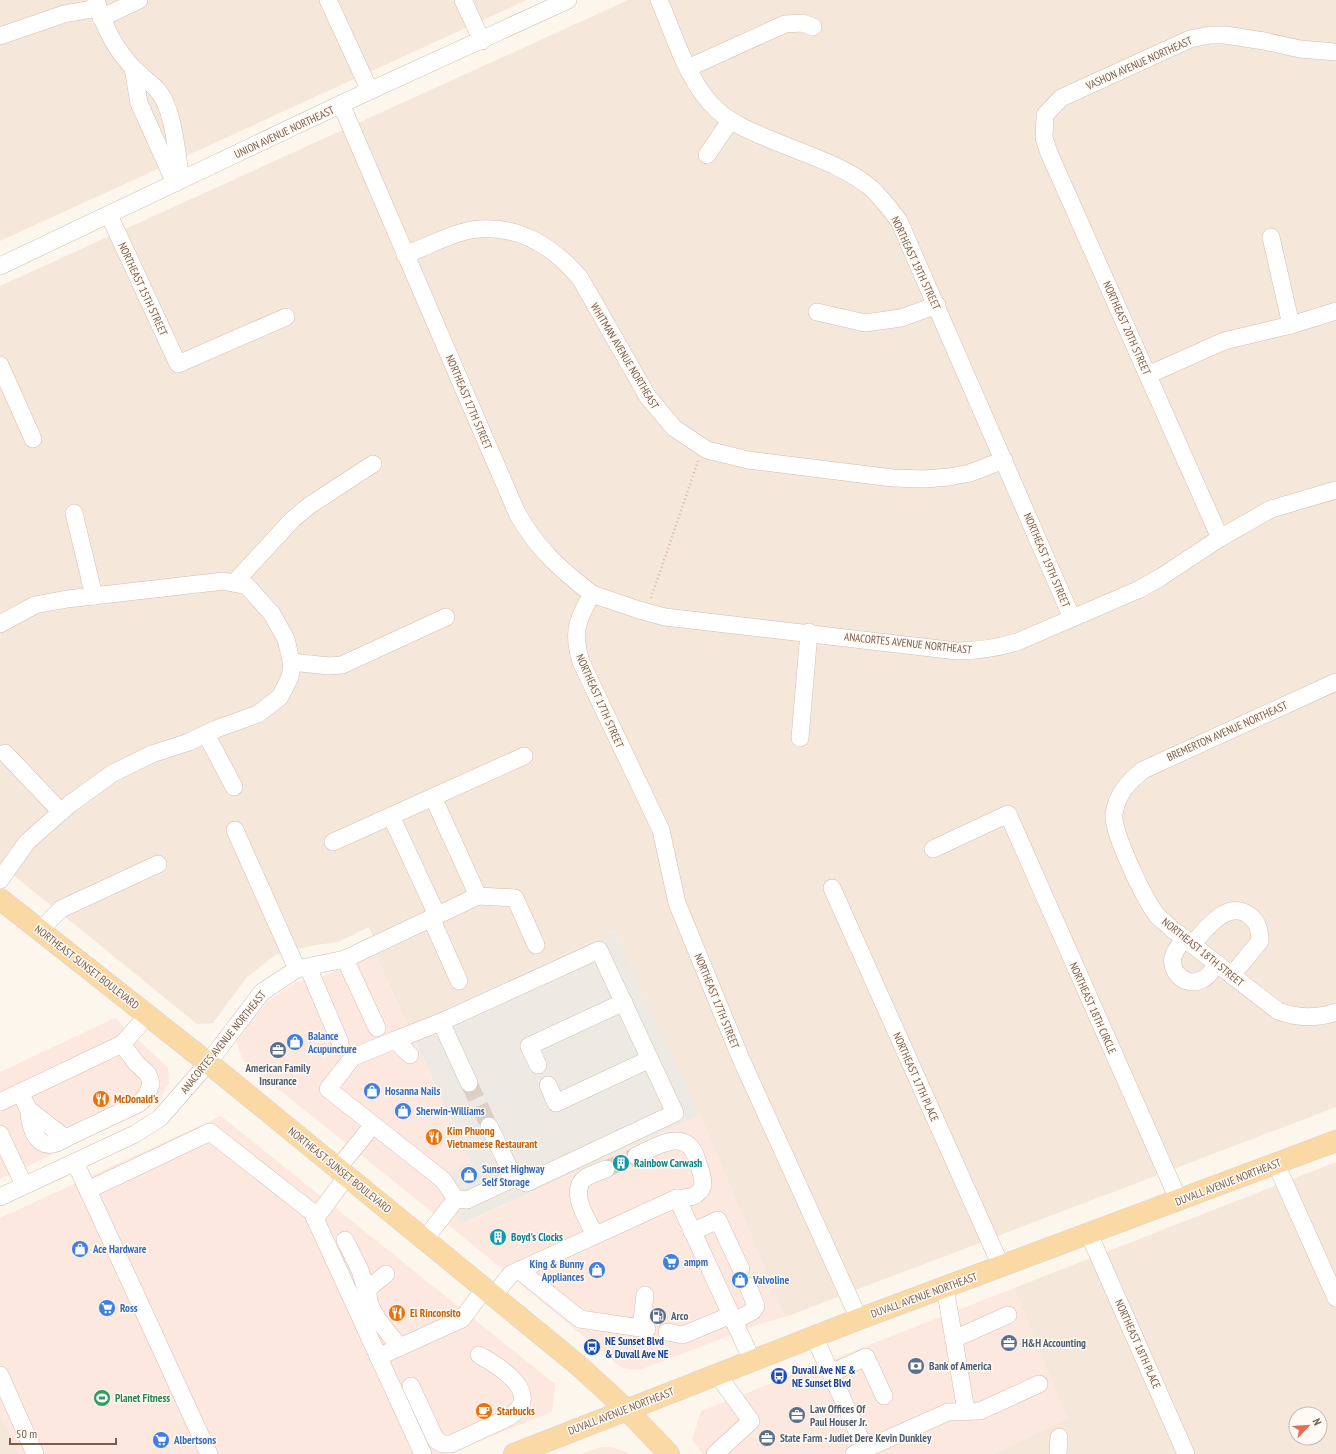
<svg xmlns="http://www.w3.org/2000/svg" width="1336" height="1454" font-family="'PT Sans Narrow',sans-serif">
  <rect width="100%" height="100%" fill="#fdf6ec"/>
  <g fill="#f5e8da" fill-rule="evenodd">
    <path d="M0 0H527L0 241Z"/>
    <path d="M628 0H1336V1107L785 1317 700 1115 615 931 408 1026 374 952 379 949 369 927 338 942 310 946 275 955 247 977 213 1023 197 1024 0 864V286Z"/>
    <path d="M1336 1162V1454H992L1067 1419 1014 1288ZM1296 1414H1320V1438H1296Z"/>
    <path d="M0 1413 19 1454H0Z"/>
  </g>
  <g fill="#fde8e0">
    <path d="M374 952 470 1163 465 1208 461 1225 700 1115 785 1317 762 1323 640 1370 622 1368 456 1231 243 1061 236 1041 268 1001 296 982 324 976Z"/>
    <path d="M115 1018 168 1068 169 1083 160 1099 139 1114 0 1179V1072Z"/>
    <path d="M221 1116 555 1384 552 1412 448 1454H19L0 1413V1218Z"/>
    <path d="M1014 1288 1068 1419 992 1454H703L692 1440 701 1411Z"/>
    <path d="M601 1447H611L626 1452 628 1454H581Z"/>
  </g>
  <path fill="#efe9e4" d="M615 931 700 1115 460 1225 455 1212 465 1207 449 1173 470 1162 408 1026Z"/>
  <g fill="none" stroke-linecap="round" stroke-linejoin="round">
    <g stroke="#dcd0c4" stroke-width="17" stroke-dasharray="17 8" stroke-linecap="butt">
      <path d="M469 1083 489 1126"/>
      <path d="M606 1169 636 1156"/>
    </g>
    <g stroke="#d1beb0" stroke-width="18">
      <g id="minor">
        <path d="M96 0C103 25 116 50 134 69 142 77 152 83 159 92 174 110 177 157 181 180"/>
        <path d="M328 0 370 91"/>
        <path d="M463 0 482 41"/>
        <path d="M659 0C675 36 687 82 717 110 731 123 750 131 767 138 801 153 842 164 871 188 882 198 890 209 899 221L1072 618"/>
        <path d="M101 18 139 0"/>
        <path d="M0 36 64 14 98 8"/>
        <path d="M133 68 139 103 175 183"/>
        <path d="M688 68 785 24 803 23 813 27"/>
        <path d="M341 104 517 513C537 549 560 569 592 594 577 620 572 632 581 662L661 830 677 903 741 1059 859 1319"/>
        <path d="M707 155 730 121"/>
        <path d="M109 215 178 364 286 317"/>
        <path d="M1271 237 1291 325"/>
        <path d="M405 255C426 247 449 234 471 230 515 223 552 245 580 278L648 397 674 428 707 450 748 460 893 478 924 479 949 477 970 473 1004 460"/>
        <path d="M0 266 341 104 568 0"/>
        <path d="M817 312 865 323 901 318 937 305"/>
        <path d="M0 365 33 439"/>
        <path d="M1148 375 1224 341 1291 325 1336 311"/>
        <path d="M74 513 94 596"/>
        <path d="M1220 538 1049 153 1044 138 1045 115 1061 98 1190 39 1210 35H1225L1264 41 1300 49 1336 52"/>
        <path d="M234 583 293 519 310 505 373 464"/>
        <path d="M592 594 639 610 665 617 957 651C979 651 997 648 1017 642L1140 589 1161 577 1220 538 1271 509 1336 490"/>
        <path d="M0 624 35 605 67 599 224 581 247 586 272 614 286 639 292 665 290 677 280 697 258 714 216 729 189 742 152 754 113 773 70 804 27 842 0 880"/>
        <path d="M291 662 329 666 342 665 446 617"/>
        <path d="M1336 682 1143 770C1128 782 1116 795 1114 815 1113 834 1144 898 1156 914 1161 920 1167 924 1172 929L1278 1011C1298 1018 1315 1019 1336 1012"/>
        <path d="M206 734 234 787"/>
        <path d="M800 738 809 632"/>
        <path d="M5 753 61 812"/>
        <path d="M433 797 478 896"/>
        <path d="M391 816 437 915"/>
        <path d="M235 830 297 969"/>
        <path d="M333 842 524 756"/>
        <path d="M933 849 1008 814 1179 1201"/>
        <path d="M832 888 1001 1266"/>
        <path d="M431 918 459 981"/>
        <path d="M40 930 61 909 158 864"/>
        <path d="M1184 939C1180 944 1175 950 1173 957 1170 974 1187 988 1203 979 1209 976 1213 969 1218 964"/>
        <path d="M1192 944C1206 930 1227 898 1250 916 1258 922 1260 932 1260 941L1232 975"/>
        <path d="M345 959 377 1028"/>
        <path d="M308 967 340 1042"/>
        <path d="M395 1040 441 1022"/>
        <path d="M410 1055 395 1040 353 1057 328 1089 443 1180 456 1199 425 1239"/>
        <path d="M538 1065 529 1046 624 1002"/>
        <path d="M548 1085 556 1103 650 1059"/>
        <path d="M20 1093 29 1110 64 1137 70 1136 140 1103 147 1095 151 1083 148 1074 136 1063 122 1044"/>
        <path d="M0 1102 122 1044 148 1015"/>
        <path d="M29 1110C29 1123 35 1148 53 1144 59 1143 65 1139 70 1136"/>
        <path d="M489 1126 514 1178"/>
        <path d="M0 1134 24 1185"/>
        <path d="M636 1156C657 1146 687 1126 697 1160 700 1168 703 1176 703 1185 698 1198 689 1198 677 1198"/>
        <path d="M75 1162 209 1454"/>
        <path d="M1276 1164 1336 1298"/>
        <path d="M338 1168 373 1125"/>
        <path d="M88 1190 210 1132 312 1212 423 1454"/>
        <path d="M0 1197 135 1134 160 1118 208 1063 262 992 297 969 345 959 478 896 515 898 536 945"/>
        <path d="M456 1199 467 1200 514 1178 526 1183 675 1113 599 950 441 1022 469 1083"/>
        <path d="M315 1219 347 1176"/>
        <path d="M692 1232 718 1220 741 1269"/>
        <path d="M1089 1234 1186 1454"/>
        <path d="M595 1235C588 1220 568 1192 585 1178 591 1174 599 1172 606 1169"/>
        <path d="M345 1240 360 1270 367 1293"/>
        <path d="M519 1270 580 1319 647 1329"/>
        <path d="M386 1274 369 1288C363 1307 388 1332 400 1347"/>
        <path d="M945 1287 966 1411"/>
        <path d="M494 1295 511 1274 677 1198 752 1360"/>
        <path d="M734 1321 753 1311 756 1306 748 1286"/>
        <path d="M641 1328 645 1295"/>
        <path d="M667 1332 683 1335 731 1315"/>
        <path d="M814 1336 865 1449"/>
        <path d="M954 1339 1008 1315"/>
        <path d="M378 1357 462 1319 485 1288"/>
        <path d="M831 1373 866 1357 884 1396"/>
        <path d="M0 1375 35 1454"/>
        <path d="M411 1386 436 1440 443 1444H451L509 1417C545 1394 499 1366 479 1355"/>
        <path d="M715 1454 751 1421 717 1374"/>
        <path d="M854 1454 948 1412 980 1411 1039 1384"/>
        <path d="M1058 1454 1059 1437"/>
      </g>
    </g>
    <g stroke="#dad1cd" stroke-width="22">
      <g id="major">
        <path d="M0 899 222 1074 578 1365 626 1409 669 1454"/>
        <path d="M514 1454 859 1319 1336 1141"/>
      </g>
    </g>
    <path stroke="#d9b8a5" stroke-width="2.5" stroke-dasharray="1 3" stroke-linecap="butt" d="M651 598 698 461"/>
    <use href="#minor" stroke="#fff" stroke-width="17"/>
    <use href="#major" stroke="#fbd9a5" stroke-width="21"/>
  </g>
  <defs>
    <g id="shop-disc" transform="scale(0.9)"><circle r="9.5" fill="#3f7fe0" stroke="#fffaf3"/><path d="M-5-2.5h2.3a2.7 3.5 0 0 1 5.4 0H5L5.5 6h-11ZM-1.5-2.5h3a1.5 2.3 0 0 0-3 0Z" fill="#fff"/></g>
    <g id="office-disc" transform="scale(0.9)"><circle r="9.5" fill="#5c6f8a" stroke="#fffaf3"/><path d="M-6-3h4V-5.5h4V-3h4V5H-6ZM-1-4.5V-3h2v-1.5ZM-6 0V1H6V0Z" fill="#fff"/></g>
    <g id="restaurant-disc" transform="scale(0.9)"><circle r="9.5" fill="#e8710a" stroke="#fffaf3"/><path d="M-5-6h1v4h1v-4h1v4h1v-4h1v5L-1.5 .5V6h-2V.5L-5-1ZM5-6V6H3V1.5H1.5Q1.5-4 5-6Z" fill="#fff"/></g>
    <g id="building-disc" transform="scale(0.9)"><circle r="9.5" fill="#0f9aa8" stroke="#fffaf3"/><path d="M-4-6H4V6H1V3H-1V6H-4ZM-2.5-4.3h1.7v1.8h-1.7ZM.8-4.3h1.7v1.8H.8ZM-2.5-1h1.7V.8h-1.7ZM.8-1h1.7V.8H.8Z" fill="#fff"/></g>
    <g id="supermarket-disc" transform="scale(0.9)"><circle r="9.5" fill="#3f7fe0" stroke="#fffaf3"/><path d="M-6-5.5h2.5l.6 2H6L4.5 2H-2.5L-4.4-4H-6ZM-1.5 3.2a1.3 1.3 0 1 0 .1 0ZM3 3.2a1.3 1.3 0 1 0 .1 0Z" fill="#fff"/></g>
    <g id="fuel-disc" transform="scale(0.9)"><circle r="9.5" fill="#5c6f8a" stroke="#fffaf3"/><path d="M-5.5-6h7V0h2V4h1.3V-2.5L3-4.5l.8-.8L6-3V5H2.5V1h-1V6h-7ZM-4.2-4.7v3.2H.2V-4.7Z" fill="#fff"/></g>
    <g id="bus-disc" transform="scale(0.9)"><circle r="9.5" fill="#1a4fb4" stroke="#fffaf3"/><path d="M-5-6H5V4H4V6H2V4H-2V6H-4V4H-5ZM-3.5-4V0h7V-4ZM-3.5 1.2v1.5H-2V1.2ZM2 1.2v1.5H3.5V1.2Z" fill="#fff"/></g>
    <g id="bank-disc" transform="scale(0.9)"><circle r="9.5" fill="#5c6f8a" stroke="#fffaf3"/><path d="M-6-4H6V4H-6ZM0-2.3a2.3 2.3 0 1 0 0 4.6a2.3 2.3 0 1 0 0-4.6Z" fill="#fff"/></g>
    <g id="stadium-disc" transform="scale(0.9)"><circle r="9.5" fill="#2e9e5b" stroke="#fffaf3"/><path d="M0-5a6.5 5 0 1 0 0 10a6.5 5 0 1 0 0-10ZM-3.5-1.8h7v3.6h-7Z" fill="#fff"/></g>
    <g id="cafe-disc" transform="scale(0.9)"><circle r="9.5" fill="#e8710a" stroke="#fffaf3"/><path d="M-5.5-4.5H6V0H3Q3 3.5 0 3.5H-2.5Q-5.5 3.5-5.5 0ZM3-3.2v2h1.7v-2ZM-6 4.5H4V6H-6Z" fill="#fff"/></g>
  </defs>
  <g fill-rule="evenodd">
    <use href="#shop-disc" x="295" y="1042"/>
    <use href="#office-disc" x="278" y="1050"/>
    <use href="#shop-disc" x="372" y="1091"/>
    <use href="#restaurant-disc" x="101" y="1099"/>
    <use href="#shop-disc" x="403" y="1111"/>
    <use href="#restaurant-disc" x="434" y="1137"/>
    <use href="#building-disc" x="621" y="1163"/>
    <use href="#shop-disc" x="469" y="1175"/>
    <use href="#building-disc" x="498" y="1237"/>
    <use href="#shop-disc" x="80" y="1249"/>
    <use href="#supermarket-disc" x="671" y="1262"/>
    <use href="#shop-disc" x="597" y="1270"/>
    <use href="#shop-disc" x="740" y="1280"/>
    <use href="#supermarket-disc" x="107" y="1308"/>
    <use href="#restaurant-disc" x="397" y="1313"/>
    <use href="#fuel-disc" x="658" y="1316"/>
    <use href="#office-disc" x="1009" y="1343"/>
    <use href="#bus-disc" x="592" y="1347"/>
    <use href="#bank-disc" x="916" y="1366"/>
    <use href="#bus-disc" x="779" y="1376"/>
    <use href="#stadium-disc" x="102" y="1398"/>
    <use href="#cafe-disc" x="484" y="1411"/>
    <use href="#office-disc" x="797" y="1415"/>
    <use href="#office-disc" x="767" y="1438"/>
    <use href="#supermarket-disc" x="161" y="1440"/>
  </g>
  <g text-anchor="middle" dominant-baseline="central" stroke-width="3" stroke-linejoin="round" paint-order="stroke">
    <g font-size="11" fill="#7a5c4d" stroke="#fffaf3">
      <text transform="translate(1139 63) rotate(-24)">VASHON AVENUE NORTHEAST</text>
      <text transform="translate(284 132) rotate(-25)">UNION AVENUE NORTHEAST</text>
      <text transform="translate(916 263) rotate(65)">NORTHEAST 19TH STREET</text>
      <text transform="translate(143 289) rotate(65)">NORTHEAST 15TH STREET</text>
      <text transform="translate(1127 328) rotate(66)">NORTHEAST 20TH STREET</text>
      <text transform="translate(625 356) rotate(59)">WHITMAN AVENUE NORTHEAST</text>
      <text transform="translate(469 402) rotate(67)">NORTHEAST 17TH STREET</text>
      <text transform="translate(1047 560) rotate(67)">NORTHEAST 19TH STREET</text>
      <text transform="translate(908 643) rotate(6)">ANACORTES AVENUE NORTHEAST</text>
      <text transform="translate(600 701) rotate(66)">NORTHEAST 17TH STREET</text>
      <text transform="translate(1227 731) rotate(-24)">BREMERTON AVENUE NORTHEAST</text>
      <text transform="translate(1203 952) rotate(39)">NORTHEAST 18TH STREET</text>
      <text transform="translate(87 967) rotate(38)">NORTHEAST SUNSET BOULEVARD</text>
      <text transform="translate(717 1001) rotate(68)">NORTHEAST 17TH STREET</text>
      <text transform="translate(1093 1008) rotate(66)">NORTHEAST 18TH CIRCLE</text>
      <text transform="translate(223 1042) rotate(-51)">ANACORTES AVENUE NORTHEAST</text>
      <text transform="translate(916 1077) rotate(66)">NORTHEAST 17TH PLACE</text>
      <text transform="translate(340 1170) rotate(39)">NORTHEAST SUNSET BOULEVARD</text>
      <text transform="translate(1228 1182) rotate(-21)">DUVALL AVENUE NORTHEAST</text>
      <text transform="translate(924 1295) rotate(-20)">DUVALL AVENUE NORTHEAST</text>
      <text transform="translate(1138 1344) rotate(66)">NORTHEAST 18TH PLACE</text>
      <text transform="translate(621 1411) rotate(-21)">DUVALL AVENUE NORTHEAST</text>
    </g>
    <g font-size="11" font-weight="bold" fill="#366cbe" stroke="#fffaf3" text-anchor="start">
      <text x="308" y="1036">Balance<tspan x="308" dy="13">Acupuncture</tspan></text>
      <text x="385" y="1091">Hosanna Nails</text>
      <text x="416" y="1111">Sherwin-Williams</text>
      <text x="482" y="1169">Sunset Highway<tspan x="482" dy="13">Self Storage</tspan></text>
      <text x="93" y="1249">Ace Hardware</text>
      <text x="684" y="1262">ampm</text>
      <text x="584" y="1264" text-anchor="end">King &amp; Bunny<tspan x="584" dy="13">Appliances</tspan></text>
      <text x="753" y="1280">Valvoline</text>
      <text x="120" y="1308">Ross</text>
      <text x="174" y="1440">Albertsons</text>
    </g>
    <g font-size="11" font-weight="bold" fill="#4e5e75" stroke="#fffaf3" text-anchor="start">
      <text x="278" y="1068" text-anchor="middle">American Family<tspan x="278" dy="13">Insurance</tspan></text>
      <text x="671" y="1316">Arco</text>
      <text x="1022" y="1343">H&amp;H Accounting</text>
      <text x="929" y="1366">Bank of America</text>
      <text x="810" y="1409">Law Offices Of<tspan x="810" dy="13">Paul Houser Jr.</tspan></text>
      <text x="780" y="1438">State Farm - Judiet Dere Kevin Dunkley</text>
    </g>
    <g font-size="11" font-weight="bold" fill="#c56008" stroke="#fffaf3" text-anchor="start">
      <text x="114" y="1099">McDonald's</text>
      <text x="447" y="1131">Kim Phuong<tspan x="447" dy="13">Vietnamese Restaurant</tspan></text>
      <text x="410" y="1313">El Rinconsito</text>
      <text x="497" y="1411">Starbucks</text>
    </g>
    <g font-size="11" font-weight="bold" fill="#0d838f" stroke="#fffaf3" text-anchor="start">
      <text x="634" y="1163">Rainbow Carwash</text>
      <text x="511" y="1237">Boyd's Clocks</text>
    </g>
    <g font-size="11" font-weight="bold" fill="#164399" stroke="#fffaf3" text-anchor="start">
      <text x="605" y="1341">NE Sunset Blvd<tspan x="605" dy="13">&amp; Duvall Ave NE</tspan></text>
      <text x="792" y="1370">Duvall Ave NE &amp;<tspan x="792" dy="13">NE Sunset Blvd</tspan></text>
    </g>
    <g font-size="11" font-weight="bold" fill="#27864d" stroke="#fffaf3" text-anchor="start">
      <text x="115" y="1398">Planet Fitness</text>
    </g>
  </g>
  <g transform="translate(1308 1426) rotate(65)"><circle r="19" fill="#fffaf3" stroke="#cabbb1"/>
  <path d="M0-3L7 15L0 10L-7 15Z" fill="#e76f51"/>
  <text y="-6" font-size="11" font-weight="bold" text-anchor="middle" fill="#7a5c4d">N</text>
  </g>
  <path d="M10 1438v6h106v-6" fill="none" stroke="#7a5c4d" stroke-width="2"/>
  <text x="16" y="1438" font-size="12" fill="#7a5c4d" stroke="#fffaf3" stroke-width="3" paint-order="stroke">50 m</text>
</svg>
